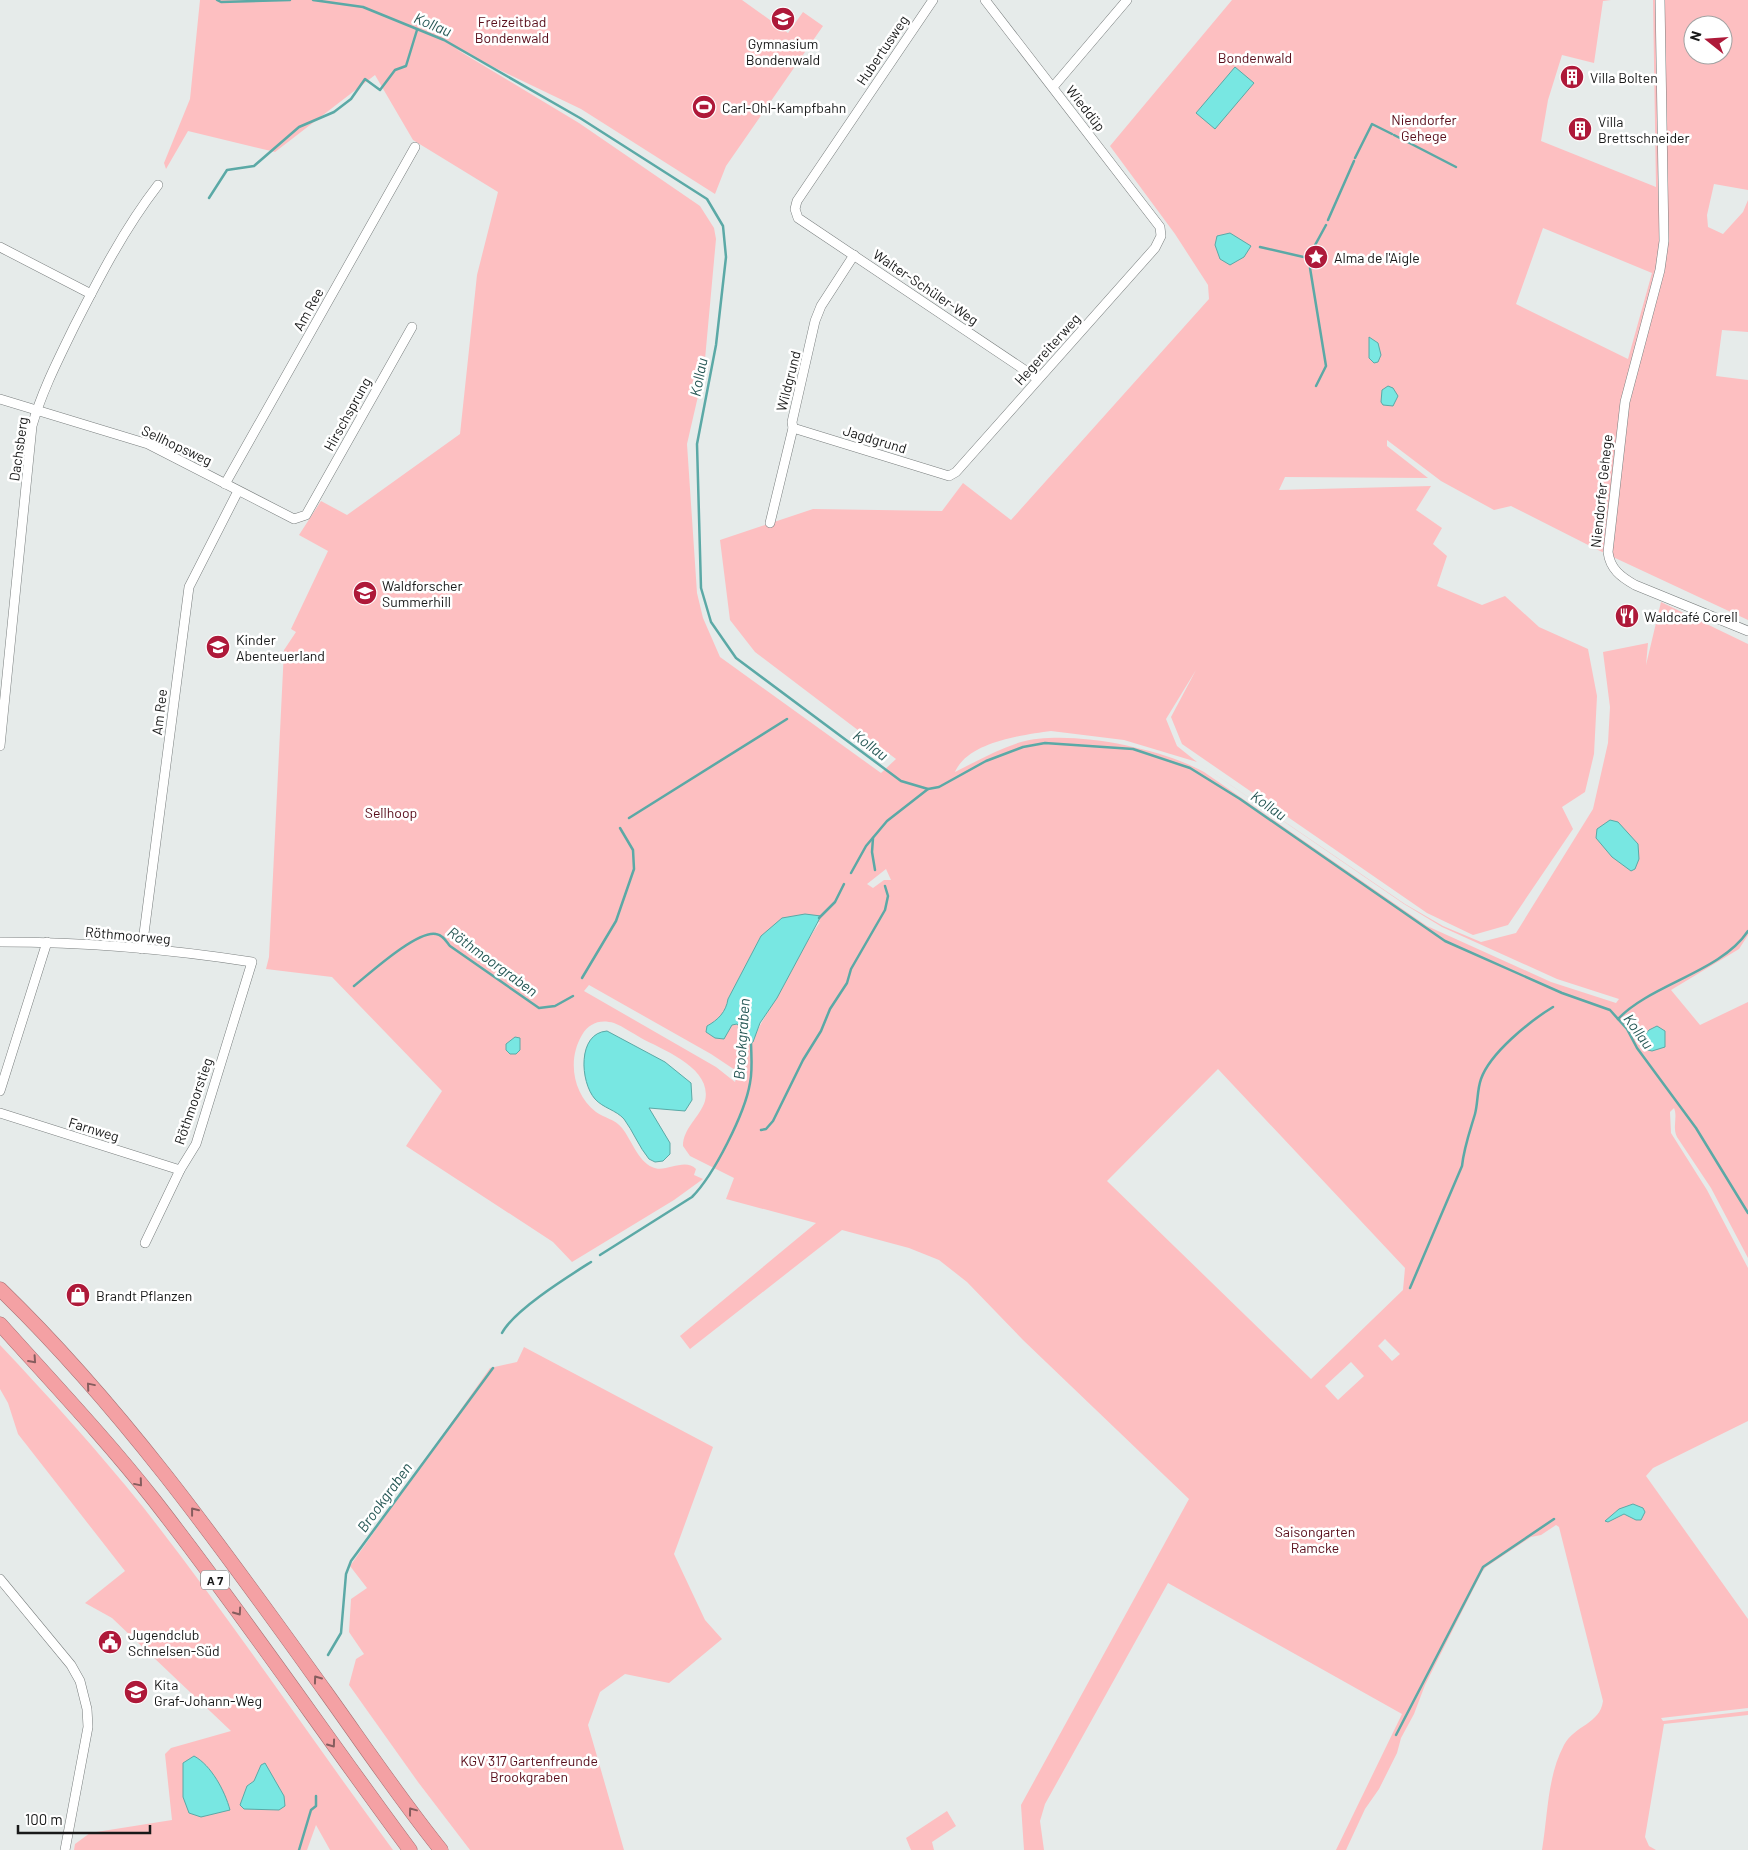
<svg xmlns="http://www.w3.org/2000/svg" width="1748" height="1850" font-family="Barlow,sans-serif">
  <rect width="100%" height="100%" fill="#e6ebea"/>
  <g fill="#fdbfc1" fill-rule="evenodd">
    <path d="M200 0H742L788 33 803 12 823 26 726 166 715 194 581 109 456 49 579 123 700 206 714 228 716 239 704 370 687 444 697 593 703 618 720 657 881 773 896 759 755 652 730 620 720 540 813 509 942 511 963 483 1011 520 1209 299 1208 285 1175 234 1110 146 1232 0H1611L1603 1 1594 63 1562 55 1548 100 1541 141 1656 187 1653 0H1748V190L1714 184 1707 215 1708 227 1723 234 1743 212 1748 200V332L1722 330 1716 376 1748 380V620L1598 550 1511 506 1494 510 1441 481 1387 440V446L1428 478 1285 477 1279 490 1431 486 1416 510 1442 528 1433 544 1447 556 1437 586 1482 605 1505 596 1539 627 1588 649 1597 696 1594 754 1585 792 1562 807 1573 829 1508 925 1473 935 1427 913 1182 744 1171 717 1196 670 1166 719 1177 746 1197 762 1405 904 1443 926 1481 942 1516 933 1593 809 1608 743 1610 707 1603 652 1648 643 1646 665 1661 602 1748 644V935L1739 949 1671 990 1700 1025 1748 1002V1258L1711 1188 1677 1137C1672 1127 1678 1117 1674 1108L1670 1112 1671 1133 1707 1190 1748 1268V1421L1653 1468 1646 1476 1748 1619V1708L1661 1718 1663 1721 1748 1711V1715L1664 1724 1645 1837 1649 1846 1656 1850H1542C1548 1815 1547 1777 1564 1745 1575 1725 1600 1724 1603 1701L1559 1527 1556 1525 1541 1535 1531 1537 1486 1567 1482 1572 1425 1685 1414 1714 1401 1738 1397 1753 1379 1789 1365 1809 1346 1850H1336L1402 1714 1168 1583 1045 1804 1040 1821 1044 1850H1024L1021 1805 1189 1499 1023 1340 967 1282 939 1260 909 1248 842 1230 690 1349 680 1336 816 1223 726 1199 734 1178 690 1156 683 1146C683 1128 700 1117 705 1101 713 1068 663 1050 641 1038 632 1033 624 1027 614 1023 600 1019 589 1023 582 1035 567 1060 573 1094 596 1112 604 1118 615 1119 622 1128 631 1139 638 1161 652 1167 665 1174 684 1157 696 1169L694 1175 703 1179 674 1200 572 1262 553 1242 406 1146 442 1091 332 977 266 969 269 957 284 650 296 632 291 629 328 551 299 535 321 501 347 515 460 434 477 275 498 192 413 140 375 75 275 152 188 131 166 169 164 163 190 99ZM1693 25H1723V55H1693ZM1543 228 1652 273 1628 359 1516 304ZM1051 731 1124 740 1197 762 1404 904 1442 927 1557 979 1619 999 1616 1003 1551 982 1427 926 1204 772C1161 748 1069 729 1021 742 998 749 977 761 955 772 968 742 1022 735 1051 731ZM886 869 891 880H884L873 888 867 884ZM820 922C803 946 792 972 777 997 768 1013 759 1024 753 1042L737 1024 732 1025 727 1034 707 1026C718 1020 726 1012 728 999L761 936ZM589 985 711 1054 738 1072 735 1082 716 1067 584 991ZM1218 1069 1405 1268 1403 1290 1311 1379 1107 1181ZM1385 1339 1400 1354 1392 1361 1378 1346ZM1351 1362 1364 1376 1338 1400 1325 1386ZM1633 1504 1643 1508 1645 1512 1634 1519 1624 1514 1606 1522 1615 1512Z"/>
    <path d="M0 1345C49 1397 98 1451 143 1507 230 1618 309 1736 393 1850H330L316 1825 307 1850H74L75 1844 90 1833 172 1820 165 1754 171 1748 231 1731 112 1618 85 1603 125 1571 18 1434 8 1403 0 1389Z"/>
    <path d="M524 1347 713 1447 674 1554 705 1620 722 1639 669 1683 625 1674 600 1692 588 1725 624 1850H470L418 1782 349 1685 356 1659 364 1654 349 1632 351 1599 367 1588 350 1566 490 1368 517 1362Z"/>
    <path d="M947 1811 956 1826 932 1842 934 1850H911L906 1838Z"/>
  </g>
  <g fill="#78e7e2" stroke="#5ba9a6">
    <path d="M1235 67 1254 83 1215 129 1196 113Z"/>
    <path d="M1230 233 1251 246 1244 257 1230 265 1220 259 1215 245 1217 236Z"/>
    <path d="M1369 337 1378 343 1381 355 1378 362 1374 363 1369 358Z"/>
    <path d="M1388 386 1393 388 1398 396 1393 406 1383 405 1381 402 1382 390Z"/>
    <path d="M1610 820 1618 822 1638 844 1639 859 1635 869 1631 871 1612 857 1596 838 1597 829Z"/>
    <path d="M805 914 821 916 777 998 760 1023 753 1042 746 1044 742 1041V1030L737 1024 732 1025 724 1039 715 1038 706 1032 707 1026C718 1020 726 1012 728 999L761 936 782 918Z"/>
    <path d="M1657 1026 1665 1031V1047L1652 1051 1644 1049 1639 1042 1649 1030Z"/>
    <path d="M607 1031 665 1062 691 1083 692 1100 685 1111 649 1108 670 1143V1154L663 1161 655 1162 649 1159C639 1147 633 1131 624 1119 616 1110 603 1108 595 1099 580 1082 577 1033 607 1031Z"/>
    <path d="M515 1037 520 1038V1050L516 1054H510L506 1050V1044Z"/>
    <path d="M1633 1504 1643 1508 1645 1512 1641 1520H1636L1624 1514 1608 1522 1605 1521 1619 1509Z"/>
    <path d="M194 1756C211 1765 225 1791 230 1810L201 1817 189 1813 183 1797V1763Z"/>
    <path d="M265 1763 284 1796 285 1806 279 1810 244 1809 240 1805 247 1786 254 1781 261 1765Z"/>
  </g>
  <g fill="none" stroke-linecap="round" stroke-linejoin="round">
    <g stroke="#5ba9a6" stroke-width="2.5">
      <path d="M217 0 221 2 290 0"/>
      <path d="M313 0 363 7 444 40 580 118 707 199 723 226 726 257 716 345 697 444 701 588 711 622 736 658 901 781 928 789 939 787 986 761 1023 747 1045 743 1133 749 1190 768 1240 799 1445 941 1562 993 1610 1010 1627 1029 1637 1048 1696 1128 1748 1213"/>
      <path d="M1394 135 1456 167"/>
      <path d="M1355 158 1372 124 1392 134"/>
      <path d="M209 198 227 170 254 166 299 127 334 112 351 99 365 79 380 90 395 70 406 66 417 30"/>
      <path d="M1328 220 1354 161"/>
      <path d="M1260 247 1308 258 1326 225"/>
      <path d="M1310 268 1326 366 1316 386"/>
      <path d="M629 818 787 719"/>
      <path d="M873 838 872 852 875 870"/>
      <path d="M851 873 866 846 887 821 928 789"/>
      <path d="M819 918 835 902 844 884"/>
      <path d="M582 978 616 921 634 869 633 850 620 828"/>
      <path d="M354 986C369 974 417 930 436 934 443 935 446 941 450 946L539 1008 555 1006 573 996"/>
      <path d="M1618 1019C1651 984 1721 972 1748 931"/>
      <path d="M761 1130 766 1129 773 1121 803 1060 821 1031 830 1009 847 983 851 969 885 910 888 896 885 886"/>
      <path d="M600 1255 692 1197C714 1175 745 1113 750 1083 753 1069 751 1054 751 1040"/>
      <path d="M1410 1288 1462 1166C1464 1147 1470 1131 1475 1114 1478 1103 1477 1090 1481 1079 1490 1053 1530 1021 1553 1007"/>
      <path d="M502 1333C514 1310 569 1276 591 1262"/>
      <path d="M328 1655 341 1633 346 1574 351 1561 493 1368"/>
      <path d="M1396 1735 1483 1567 1554 1519"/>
      <path d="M299 1850 311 1810 316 1806V1796"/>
    </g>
    <g stroke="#797e7e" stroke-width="10">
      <g id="minor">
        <path d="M933 0 797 201 795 209 798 218 1038 379"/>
        <path d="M1660 0 1664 241 1660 270 1625 402 1608 552C1610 569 1621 577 1635 585L1748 631"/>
        <path d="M1053 87 1127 0"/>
        <path d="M0 247 91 294"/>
        <path d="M0 399 148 444 294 519 306 515 412 327"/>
        <path d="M793 428 949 476 956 472 1155 248 1161 236 1160 227 985 0"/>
        <path d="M225 484 415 147"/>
        <path d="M770 523 793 428 792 422 815 321 821 306 854 255"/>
        <path d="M0 746 32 426C42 391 58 360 74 327 99 278 124 229 158 185"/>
        <path d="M0 942C84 942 169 949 252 962L196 1144 180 1170 145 1243"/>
        <path d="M142 949 189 587 238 491"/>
        <path d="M0 1091 47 942"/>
        <path d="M0 1113 180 1170"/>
        <path d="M0 1579 71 1665 80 1681 87 1709 88 1727 65 1850"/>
      </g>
    </g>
    <g stroke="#a77173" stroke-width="15">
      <g id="highway">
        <path d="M0 1289C124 1409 225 1552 325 1691 363 1744 400 1799 441 1850"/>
        <path d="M0 1324C52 1382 106 1439 154 1500 243 1614 324 1734 410 1850"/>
      </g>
    </g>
    <use href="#minor" stroke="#fff" stroke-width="9"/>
    <use href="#highway" stroke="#f4a1a4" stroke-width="14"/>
  </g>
  <defs><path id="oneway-chevron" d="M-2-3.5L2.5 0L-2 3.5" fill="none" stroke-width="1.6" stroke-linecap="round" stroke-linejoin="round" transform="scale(1.25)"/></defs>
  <g stroke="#865d5e">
    <use href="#oneway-chevron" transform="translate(33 1360) rotate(48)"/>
    <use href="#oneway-chevron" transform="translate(90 1386) rotate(-130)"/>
    <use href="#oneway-chevron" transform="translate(139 1483) rotate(50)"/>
    <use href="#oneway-chevron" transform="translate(194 1511) rotate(-128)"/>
    <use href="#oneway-chevron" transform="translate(238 1612) rotate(55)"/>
    <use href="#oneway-chevron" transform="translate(317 1679) rotate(-126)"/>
    <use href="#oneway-chevron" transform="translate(332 1744) rotate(54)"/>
    <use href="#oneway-chevron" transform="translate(412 1811) rotate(-127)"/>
  </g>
  <defs>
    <g id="school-disc" transform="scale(1.25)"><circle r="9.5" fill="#ae1939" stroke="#fff"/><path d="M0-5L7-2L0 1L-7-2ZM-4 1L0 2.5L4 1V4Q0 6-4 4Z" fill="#fff"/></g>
    <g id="building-disc" transform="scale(1.25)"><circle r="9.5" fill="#ae1939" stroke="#fff"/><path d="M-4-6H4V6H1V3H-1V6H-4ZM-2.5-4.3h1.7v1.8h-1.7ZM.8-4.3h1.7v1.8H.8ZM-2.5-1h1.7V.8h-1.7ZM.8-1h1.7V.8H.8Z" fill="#fff"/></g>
    <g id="stadium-disc" transform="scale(1.25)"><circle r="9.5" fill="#ae1939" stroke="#fff"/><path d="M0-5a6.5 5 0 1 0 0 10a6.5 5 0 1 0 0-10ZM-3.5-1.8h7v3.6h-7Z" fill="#fff"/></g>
    <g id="sight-disc" transform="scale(1.25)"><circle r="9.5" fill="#ae1939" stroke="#fff"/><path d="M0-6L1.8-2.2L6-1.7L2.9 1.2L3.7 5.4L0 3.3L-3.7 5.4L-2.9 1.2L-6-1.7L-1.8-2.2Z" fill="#fff"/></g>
    <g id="restaurant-disc" transform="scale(1.25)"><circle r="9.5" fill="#ae1939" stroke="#fff"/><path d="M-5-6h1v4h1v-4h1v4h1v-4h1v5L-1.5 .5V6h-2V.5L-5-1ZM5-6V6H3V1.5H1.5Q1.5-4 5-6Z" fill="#fff"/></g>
    <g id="shop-disc" transform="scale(1.25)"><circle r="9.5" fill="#ae1939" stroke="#fff"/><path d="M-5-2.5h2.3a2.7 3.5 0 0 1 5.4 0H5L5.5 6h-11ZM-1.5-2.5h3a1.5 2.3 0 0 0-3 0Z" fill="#fff"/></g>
    <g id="civic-disc" transform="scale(1.25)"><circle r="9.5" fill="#ae1939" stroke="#fff"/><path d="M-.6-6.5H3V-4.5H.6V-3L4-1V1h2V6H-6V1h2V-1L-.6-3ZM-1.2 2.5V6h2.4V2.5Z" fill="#fff"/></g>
  </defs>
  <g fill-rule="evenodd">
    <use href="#school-disc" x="783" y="19"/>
    <use href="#building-disc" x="1572" y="77"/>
    <use href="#stadium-disc" x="704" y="107"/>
    <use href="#building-disc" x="1580" y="129"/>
    <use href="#sight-disc" x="1316" y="257"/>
    <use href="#school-disc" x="365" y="593"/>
    <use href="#restaurant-disc" x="1627" y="616"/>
    <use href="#school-disc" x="218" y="647"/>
    <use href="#shop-disc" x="78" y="1295"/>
    <use href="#civic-disc" x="110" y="1642"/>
    <use href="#school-disc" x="136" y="1692"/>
  </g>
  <g text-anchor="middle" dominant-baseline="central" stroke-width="5" stroke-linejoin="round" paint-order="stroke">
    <rect fill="#fff" stroke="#5d5e5e" stroke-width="1" x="201" y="1570.5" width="28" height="19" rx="4"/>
    <g font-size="12" font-weight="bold" fill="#181919">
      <text x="215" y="1580">A 7</text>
    </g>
    <g font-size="14" fill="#590e1b" stroke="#fff">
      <text x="512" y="21">Freizeitbad<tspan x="512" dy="16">Bondenwald</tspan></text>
      <text x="1255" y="57">Bondenwald</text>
      <text x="1424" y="119">Niendorfer<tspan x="1424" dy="16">Gehege</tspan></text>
      <text x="391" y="812">Sellhoop</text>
      <text x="1315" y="1531">Saisongarten<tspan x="1315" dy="16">Ramcke</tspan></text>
      <text x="529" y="1760">KGV 317 Gartenfreunde<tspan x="529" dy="16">Brookgraben</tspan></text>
    </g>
    <g font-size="14" fill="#181919" stroke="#fff" text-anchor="start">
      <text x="783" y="43" text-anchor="middle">Gymnasium<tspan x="783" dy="16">Bondenwald</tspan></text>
      <text x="1590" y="77">Villa Bolten</text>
      <text x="722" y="107">Carl-Ohl-Kampfbahn</text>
      <text x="1598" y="121">Villa<tspan x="1598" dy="16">Brettschneider</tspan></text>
      <text x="1334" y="257">Alma de l'Aigle</text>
      <text x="382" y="585">Waldforscher<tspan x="382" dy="16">Summerhill</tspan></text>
      <text x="1644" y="616">Waldcafé Corell</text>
      <text x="236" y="639">Kinder<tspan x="236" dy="16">Abenteuerland</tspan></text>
      <text x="96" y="1295">Brandt Pflanzen</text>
      <text x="128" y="1634">Jugendclub<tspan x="128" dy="16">Schnelsen-Süd</tspan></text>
      <text x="154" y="1684">Kita<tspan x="154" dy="16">Graf-Johann-Weg</tspan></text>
    </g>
    <g font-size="14" fill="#181919" stroke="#fff">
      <text transform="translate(882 50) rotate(-56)">Hubertusweg</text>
      <text transform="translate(1086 108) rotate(52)">Wieddüp</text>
      <text transform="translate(926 287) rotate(34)">Walter-Schüler-Weg</text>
      <text transform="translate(308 309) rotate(-61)">Am Ree</text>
      <text transform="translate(1047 349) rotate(-48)">Hegereiterweg</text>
      <text transform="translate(788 381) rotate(-76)">Wildgrund</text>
      <text transform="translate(347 414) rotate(-61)">Hirschsprung</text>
      <text transform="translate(875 439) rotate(17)">Jagdgrund</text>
      <text transform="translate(177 445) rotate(25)">Sellhopsweg</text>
      <text transform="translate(18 449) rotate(-82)">Dachsberg</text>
      <text transform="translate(1601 491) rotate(-84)">Niendorfer Gehege</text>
      <text transform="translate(159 712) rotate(-83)">Am Ree</text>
      <text transform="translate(128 935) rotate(5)">Röthmoorweg</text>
      <text transform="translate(193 1101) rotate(-71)">Röthmoorstieg</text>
      <text transform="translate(94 1129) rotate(17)">Farnweg</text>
    </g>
    <g font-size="15" font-style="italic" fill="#275856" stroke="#fff">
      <text transform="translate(433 24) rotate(23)">Kollau</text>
      <text transform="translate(698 377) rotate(-79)">Kollau</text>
      <text transform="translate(871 745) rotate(37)">Kollau</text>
      <text transform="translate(1269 805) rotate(35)">Kollau</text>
      <text transform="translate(493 961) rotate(36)">Röthmoorgraben</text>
      <text transform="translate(1639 1031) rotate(54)">Kollau</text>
      <text transform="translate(741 1039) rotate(-86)">Brookgraben</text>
      <text transform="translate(384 1497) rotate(-54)">Brookgraben</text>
    </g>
  </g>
  <g transform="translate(1708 40) rotate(287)"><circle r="24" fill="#ffffff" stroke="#a3a3a3"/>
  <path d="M0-4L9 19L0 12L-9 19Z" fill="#ae1939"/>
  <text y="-8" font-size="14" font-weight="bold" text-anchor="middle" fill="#181919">N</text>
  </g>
  <path d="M18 1825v8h132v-8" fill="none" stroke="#181919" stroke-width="2.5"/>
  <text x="25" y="1825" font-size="15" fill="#181919" stroke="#ffffff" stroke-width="4" paint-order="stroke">100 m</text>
</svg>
